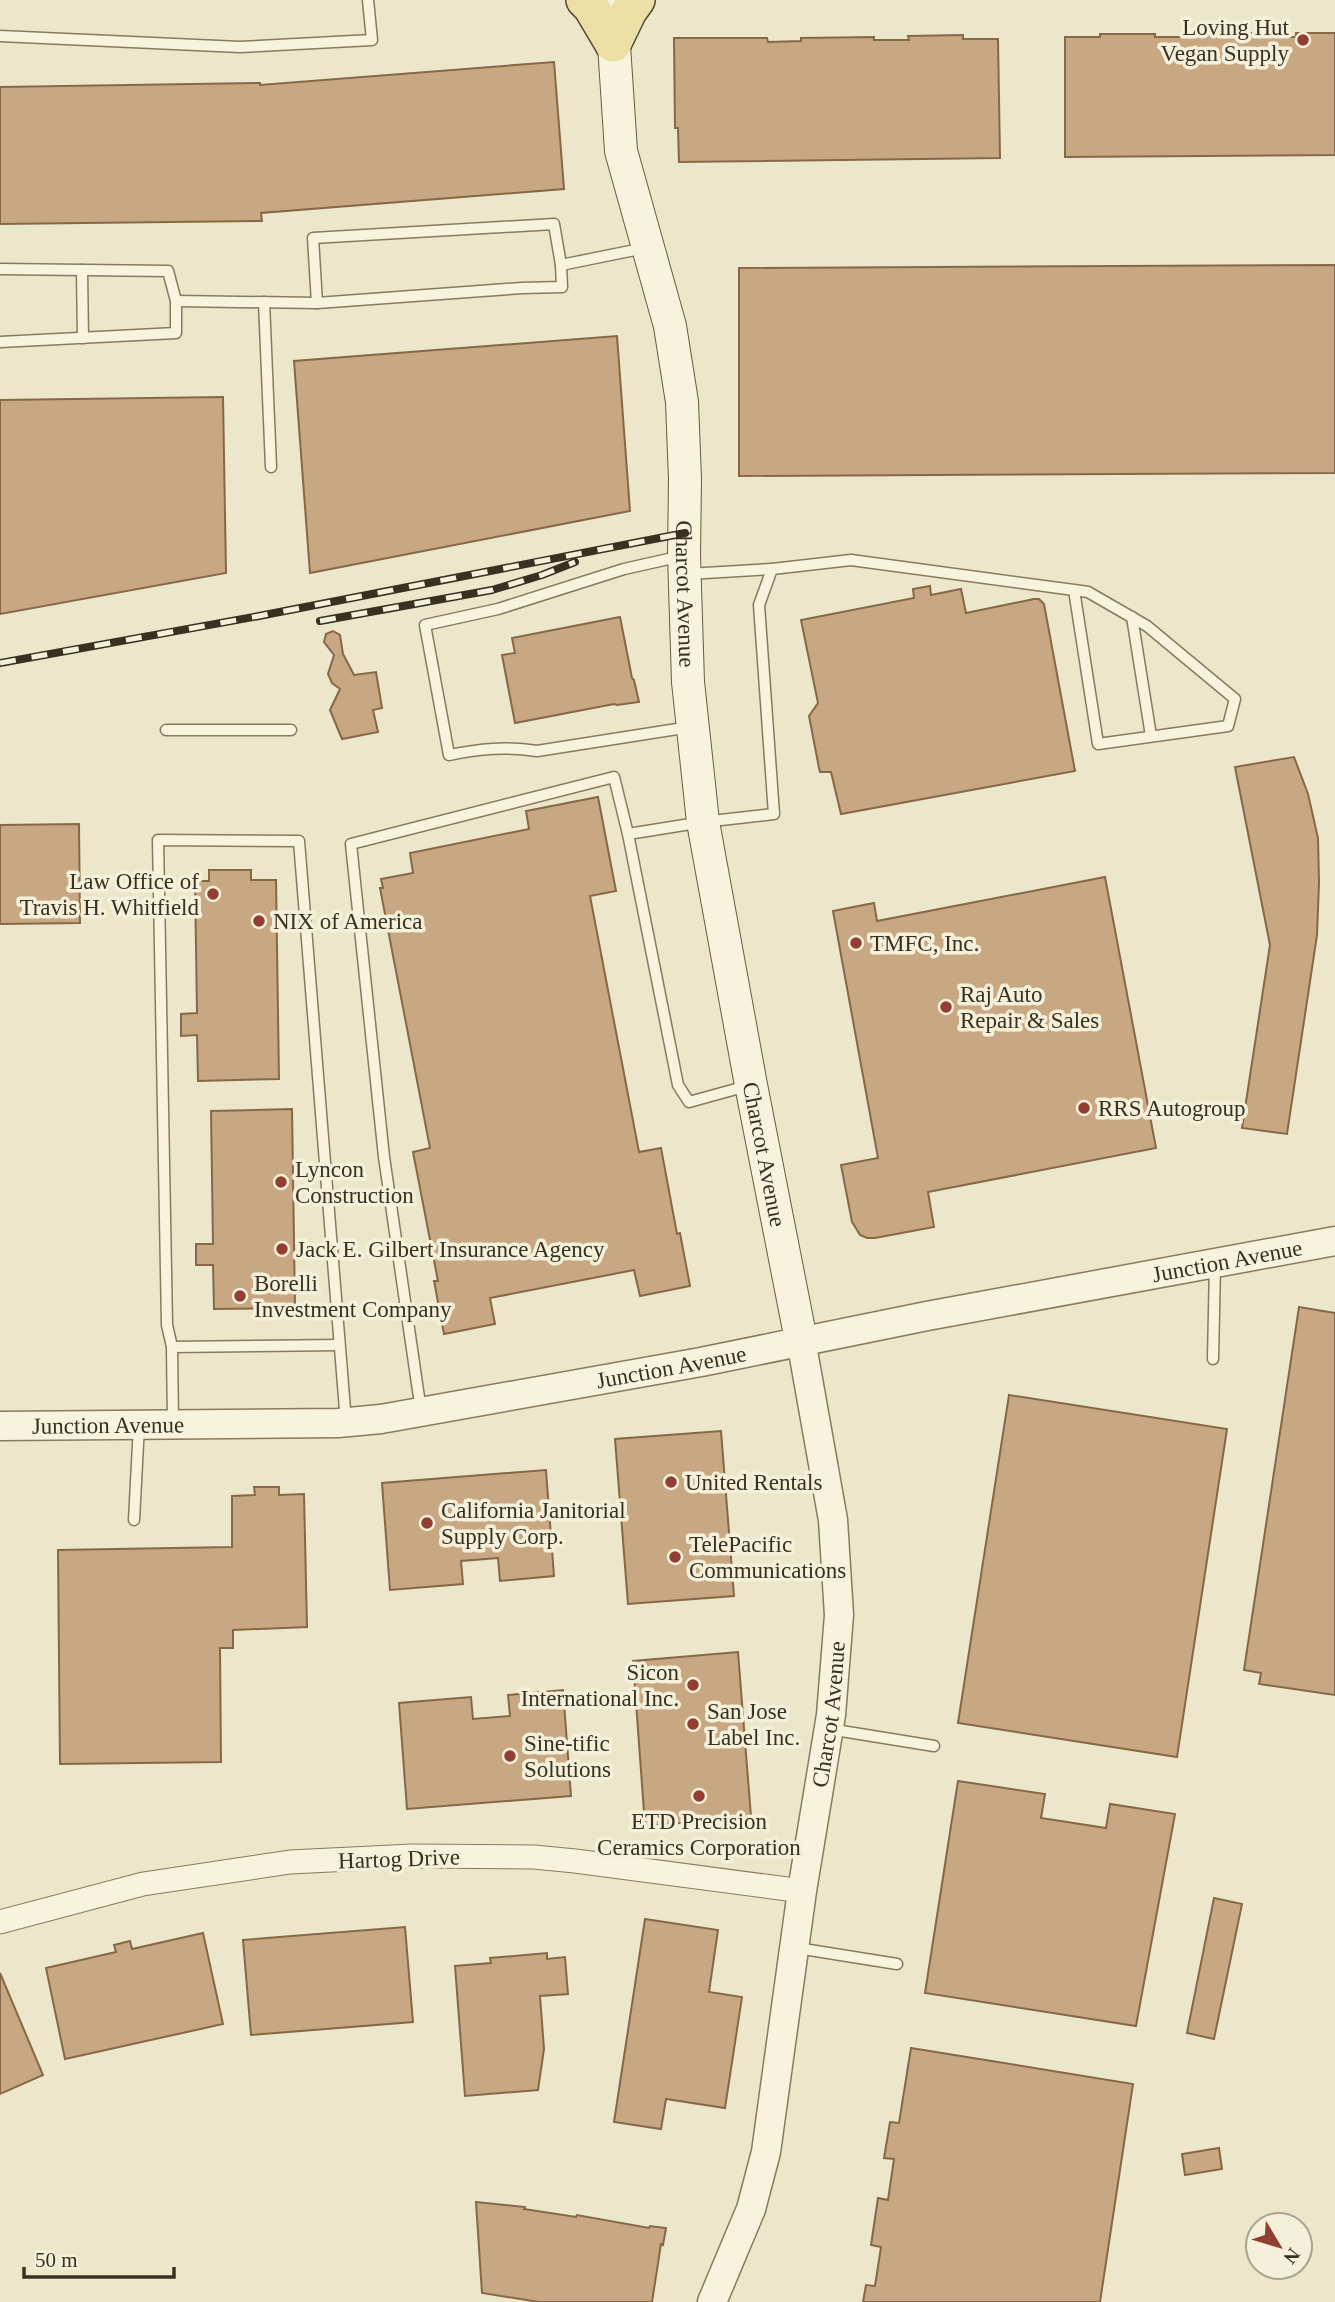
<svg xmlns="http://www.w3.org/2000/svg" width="1335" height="2302" font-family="'Times New Roman',serif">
  <rect width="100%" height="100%" fill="#ece6ca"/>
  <g fill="#c8a882" stroke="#866846" stroke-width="2">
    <path d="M1189 33H1262V37H1296V33H1335V155L1065 157V37H1100V34H1155V37H1189Z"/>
    <path d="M963 35V39H998L1000 158 679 162 678 128H675L674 38H767L768 42 801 41V38L874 37V40H909L908 36Z"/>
    <path d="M554 62 564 189 261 213 262 221 0 224V87L260 83V85Z"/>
    <path d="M1335 265V473L739 476V268Z"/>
    <path d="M617 336 630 511 310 573 294 361Z"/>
    <path d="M223 397 226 573 0 614V400Z"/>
    <path d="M930 586 931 595 961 589 966 613 1034 599H1039L1044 604 1075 771 841 814 831 772H820L819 768 809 716 818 703 801 620 914 598 913 589Z"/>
    <path d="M620 617 632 678 634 680 639 702 617 705 614 704 515 723 502 655 515 653 512 638Z"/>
    <path d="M333 631 340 635 343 654 354 675 376 672 382 708 373 710 378 732 342 739 330 710 340 689 332 683 328 674 334 655 324 642 326 634Z"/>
    <path d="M1294 757 1308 794 1318 838 1319 883 1317 935 1287 1134 1242 1128 1270 945 1235 767Z"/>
    <path d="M598 797 616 891 590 896 639 1152 661 1148 677 1234 680 1233 690 1286 640 1296 634 1270 490 1298 495 1324 444 1334 434 1281H438L413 1152 430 1148 380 888H383L381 879 413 873 410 853 529 829 526 811Z"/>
    <path d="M79 824 80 923 0 924V825Z"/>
    <path d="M209 870H251V880H276L279 1079 198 1081 197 1035 181 1036V1014L197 1013 195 881H209Z"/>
    <path d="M1105 877 1156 1148 928 1192 934 1227 875 1238H867L860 1235 852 1222 841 1165 878 1158 833 911 874 903 877 921Z"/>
    <path d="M292 1109 295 1308 214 1309 213 1265H196V1244H213L211 1111Z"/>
    <path d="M1299 1307 1335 1313V1695L1259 1684 1261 1673 1244 1670Z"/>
    <path d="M1009 1395 1227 1429 1177 1757 958 1723Z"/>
    <path d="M721 1431 734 1596 628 1604 615 1439Z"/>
    <path d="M546 1470 554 1576 500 1581 498 1558 461 1561 463 1584 390 1590 382 1483Z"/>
    <path d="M254 1487H279V1495L304 1494 307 1627 233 1630V1648H220L221 1762 60 1764 58 1550 232 1547V1496L255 1495Z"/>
    <path d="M738 1652 751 1817 645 1826 633 1661Z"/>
    <path d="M563 1690 571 1796 407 1809 399 1703 471 1697 473 1719 510 1716 508 1695Z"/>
    <path d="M958 1781 1045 1794 1041 1818 1106 1828 1110 1804 1175 1814 1136 2026 925 1993Z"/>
    <path d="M1214 1898 1242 1904 1214 2039 1187 2033Z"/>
    <path d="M645 1919 718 1930 709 1992 742 1997 725 2108 666 2099 661 2129 614 2122Z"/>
    <path d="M405 1927 413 2022 251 2035 243 1940Z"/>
    <path d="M203 1933 223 2024 65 2059 46 1968 116 1952 114 1945 130 1941 132 1949Z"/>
    <path d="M547 1953V1959L565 1957 568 1994 540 1996 544 2049 538 2090 465 2096 455 1966 491 1963 490 1958Z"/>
    <path d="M0 1973 43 2075 0 2094Z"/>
    <path d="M911 2048 1133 2084 1100 2302H863L866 2285 875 2286 881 2247 871 2245 878 2198 888 2200 894 2159 884 2158 890 2122 899 2123Z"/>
    <path d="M1219 2148 1222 2169 1185 2175 1182 2154Z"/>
    <path d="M476 2202 525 2207 524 2209 576 2217 577 2215 649 2228 650 2226 666 2228 663 2245 661 2244 652 2302H539L482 2293Z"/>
  </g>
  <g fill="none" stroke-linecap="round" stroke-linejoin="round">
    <g stroke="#887a5f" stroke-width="13">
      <g id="service">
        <path d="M0 36 240 47 372 40 368 0"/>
        <path d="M0 269 168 271 176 301V333L0 342"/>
        <path d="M82 270 83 338"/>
        <path d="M176 301 317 303 313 238 554 224 561 265 645 248"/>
        <path d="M264 302 271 467"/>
        <path d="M317 303 522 288 562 287 561 265"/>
        <path d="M682 556 624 569 498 609 425 625 449 755C479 749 506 746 537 751L690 727"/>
        <path d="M688 574 772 569"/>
        <path d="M1132 617 1151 736"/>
        <path d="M166 730H291"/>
        <path d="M628 834 703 822 774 814 759 605 772 569 851 560 1074 590 1088 592 1147 626 1235 699 1228 726 1098 744 1074 590"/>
        <path d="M172 1347 339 1345"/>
        <path d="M1213 1359 1215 1264"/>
        <path d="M421 1411 384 1157 351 844 614 777 628 834 678 1085 689 1102 747 1086"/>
        <path d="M173 1424 172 1347 167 1325 158 840 299 841 346 1422"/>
        <path d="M134 1520 139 1425"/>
        <path d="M829 1729 934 1746"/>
        <path d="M797 1948 897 1964"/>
      </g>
    </g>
    <g stroke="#887a5f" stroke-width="25">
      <path id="minor" d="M0 1922 143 1884 290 1862 412 1856 534 1857 575 1861 802 1891"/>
    </g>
    <g stroke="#887a5f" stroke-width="31">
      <g id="tertiary">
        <path id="s1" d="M0 1426 338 1423 381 1419 701 1362 927 1316 1335 1241"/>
        <path id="s2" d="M712 2302 751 2209 766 2152 802 1891 831 1715 839 1615 833 1520 801 1340"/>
      </g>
    </g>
    <g stroke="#6a5b42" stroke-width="34">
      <g id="secondary">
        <path id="s3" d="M611 0 621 151 670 326 682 402 685 479 684 555 688 682 703 822 751 1085 801 1340"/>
      </g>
    </g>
    <g stroke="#564833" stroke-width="38">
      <g id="primary">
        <path d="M584 0 591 7 613 44"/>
        <path d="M613 44 629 11 637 0"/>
      </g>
    </g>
    <use href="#service" stroke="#f7f3dd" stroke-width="10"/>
    <use href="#minor" stroke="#f7f3dd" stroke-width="23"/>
    <use href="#tertiary" stroke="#f7f3dd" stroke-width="28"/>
    <use href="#secondary" stroke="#f7f3dd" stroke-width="32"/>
    <use href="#primary" stroke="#ecdfa5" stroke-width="35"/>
    <g stroke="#393022" stroke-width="8">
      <g id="rail">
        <path d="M320 621 492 590 542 575 575 562"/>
        <path d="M0 663 259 616 685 533"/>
      </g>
    </g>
    <use href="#rail" stroke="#f4f0d9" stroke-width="5" stroke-dasharray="16" stroke-linecap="butt"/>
  </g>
  <g fill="#933e33" stroke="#f4f0d9" stroke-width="2.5">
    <circle cx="1303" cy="40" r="7"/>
    <circle cx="213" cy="894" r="7"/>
    <circle cx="259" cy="921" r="7"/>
    <circle cx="856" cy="943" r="7"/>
    <circle cx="946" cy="1007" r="7"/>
    <circle cx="1084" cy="1108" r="7"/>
    <circle cx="281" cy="1182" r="7"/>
    <circle cx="282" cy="1249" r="7"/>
    <circle cx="240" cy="1296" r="7"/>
    <circle cx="671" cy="1482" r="7"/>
    <circle cx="427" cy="1523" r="7"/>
    <circle cx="675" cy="1557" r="7"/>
    <circle cx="693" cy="1685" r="7"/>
    <circle cx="693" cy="1724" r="7"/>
    <circle cx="510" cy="1756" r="7"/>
    <circle cx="699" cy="1796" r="7"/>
  </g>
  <g text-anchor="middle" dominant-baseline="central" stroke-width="7" stroke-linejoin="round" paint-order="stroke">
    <g font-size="23" fill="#393022" stroke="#f4f0d9" text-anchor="start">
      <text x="1289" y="27" text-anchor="end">Loving Hut<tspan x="1289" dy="26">Vegan Supply</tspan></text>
      <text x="199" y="881" text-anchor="end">Law Office of<tspan x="199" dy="26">Travis H. Whitfield</tspan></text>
      <text x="273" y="921">NIX of America</text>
      <text x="870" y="943">TMFC, Inc.</text>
      <text x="960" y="994">Raj Auto<tspan x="960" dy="26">Repair &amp; Sales</tspan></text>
      <text x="1098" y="1108">RRS Autogroup</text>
      <text x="295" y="1169">Lyncon<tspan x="295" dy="26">Construction</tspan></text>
      <text x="296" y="1249">Jack E. Gilbert Insurance Agency</text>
      <text x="254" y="1283">Borelli<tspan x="254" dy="26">Investment Company</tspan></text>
      <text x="685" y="1482">United Rentals</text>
      <text x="441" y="1510">California Janitorial<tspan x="441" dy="26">Supply Corp.</tspan></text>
      <text x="689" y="1544">TelePacific<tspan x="689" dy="26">Communications</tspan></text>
      <text x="679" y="1672" text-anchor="end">Sicon<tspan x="679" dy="26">International Inc.</tspan></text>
      <text x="707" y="1711">San Jose<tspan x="707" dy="26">Label Inc.</tspan></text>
      <text x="524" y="1743">Sine-tific<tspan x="524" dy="26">Solutions</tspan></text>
      <text x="699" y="1821" text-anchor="middle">ETD Precision<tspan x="699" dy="26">Ceramics Corporation</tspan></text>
    </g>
    <g font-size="23" fill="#393022" stroke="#f4f0d9">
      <text stroke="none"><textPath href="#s3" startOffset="602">Charcot Avenue</textPath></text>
      <text stroke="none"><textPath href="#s3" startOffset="1169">Charcot Avenue</textPath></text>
      <text stroke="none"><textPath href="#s1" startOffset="1242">Junction Avenue</textPath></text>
      <text stroke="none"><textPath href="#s1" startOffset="676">Junction Avenue</textPath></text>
      <text stroke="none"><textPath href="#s1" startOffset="108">Junction Avenue</textPath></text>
      <text stroke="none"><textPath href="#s2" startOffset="602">Charcot Avenue</textPath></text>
      <text transform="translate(399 1859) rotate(-2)">Hartog Drive</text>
    </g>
  </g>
  <g transform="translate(1279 2246) rotate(128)"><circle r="33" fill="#f4f0d9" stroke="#a9a390" stroke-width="2"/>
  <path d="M0-5L12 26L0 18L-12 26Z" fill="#933e33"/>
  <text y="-10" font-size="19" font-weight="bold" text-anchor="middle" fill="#393022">N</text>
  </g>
  <path d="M24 2267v10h150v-10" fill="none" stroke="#393022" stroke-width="3.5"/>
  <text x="35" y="2267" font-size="21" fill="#393022" stroke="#f4f0d9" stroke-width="5" paint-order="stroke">50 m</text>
</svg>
